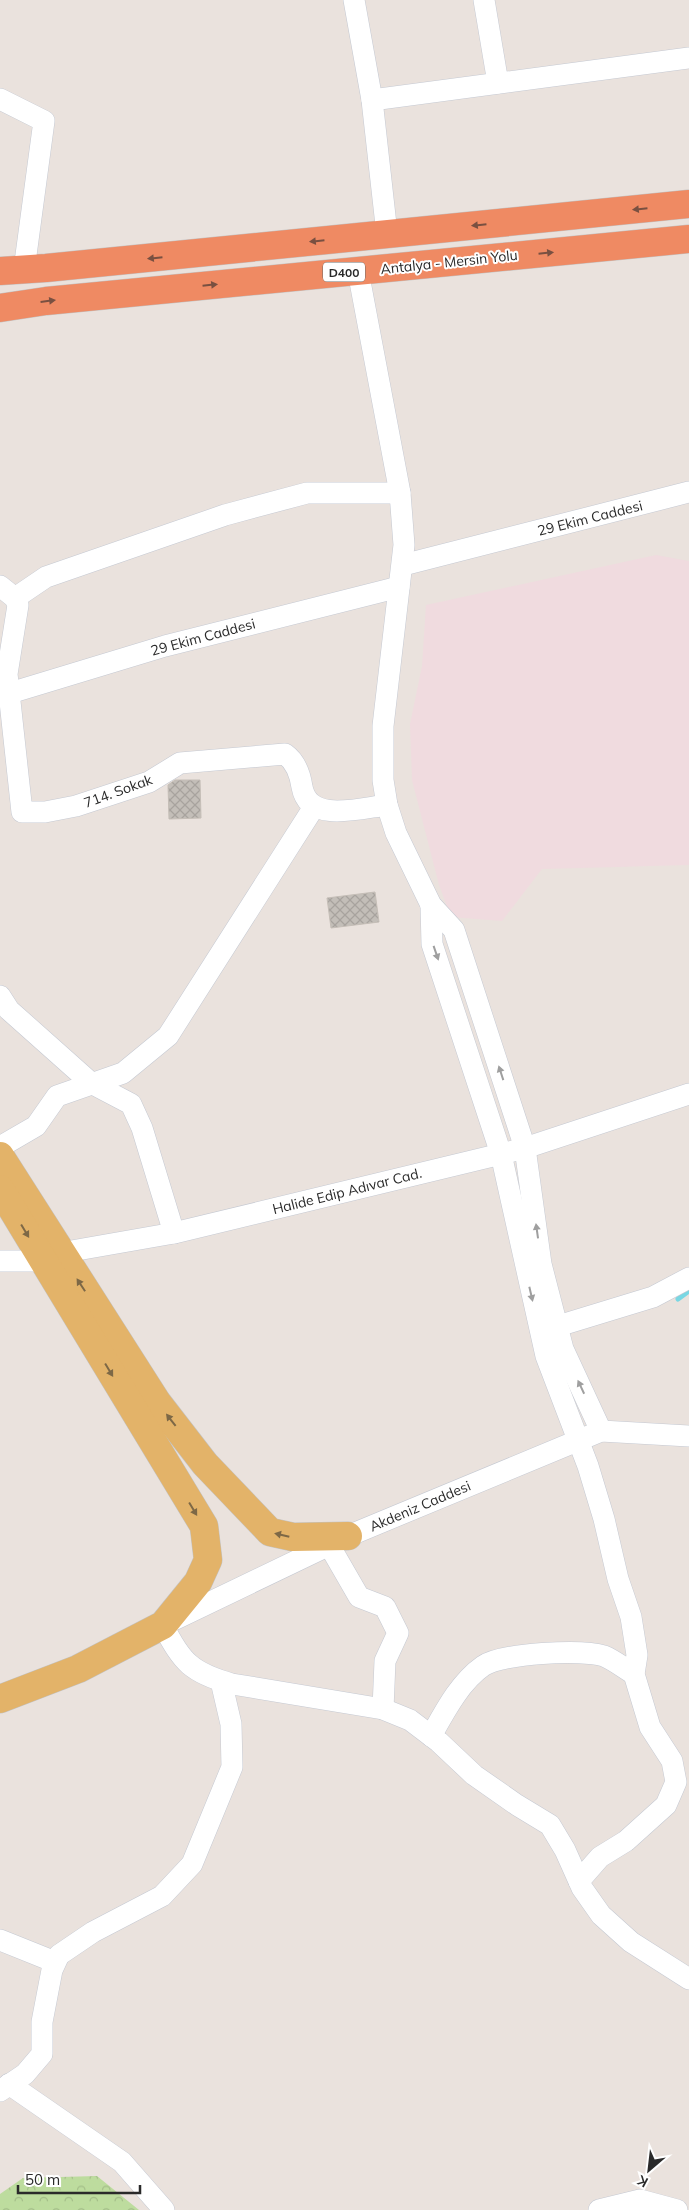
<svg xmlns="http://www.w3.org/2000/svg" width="689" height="2210" font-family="Mulish,sans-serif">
  <defs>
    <pattern id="forest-crowns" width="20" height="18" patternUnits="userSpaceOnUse" patternTransform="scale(1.25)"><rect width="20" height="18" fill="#bddc9e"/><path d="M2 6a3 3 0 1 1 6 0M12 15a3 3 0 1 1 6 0" fill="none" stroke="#a3bd88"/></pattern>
    <pattern id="building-cross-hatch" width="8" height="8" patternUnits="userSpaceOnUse" patternTransform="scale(1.25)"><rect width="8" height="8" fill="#c3beb8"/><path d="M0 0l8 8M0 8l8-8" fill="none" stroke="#a8a39e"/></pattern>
  </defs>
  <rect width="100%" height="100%" fill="#eae2dd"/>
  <path fill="#f0dbdf" d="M656 555 689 561V865L542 869 502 921 451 917 439 885 412 780 410 724 422 666 426 605Z"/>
  <path fill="url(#forest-crowns)" d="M97 2176 139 2210H0V2194L23 2178Z"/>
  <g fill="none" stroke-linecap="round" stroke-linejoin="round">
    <path stroke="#79d7e3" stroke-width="5" d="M678 1299 689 1291"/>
  </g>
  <g fill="url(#building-cross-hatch)" stroke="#c5beb7">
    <path d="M175 780H200L201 818 169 819 168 785Z"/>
    <path d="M375 892 379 922 331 928 327 898Z"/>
  </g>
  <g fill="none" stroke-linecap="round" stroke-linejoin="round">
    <g stroke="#c5c9d2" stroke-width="22">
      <g id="minor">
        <path d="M354 0 372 100 387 234"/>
        <path d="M484 0 498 83"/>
        <path d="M0 99 44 121 24 270"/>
        <path d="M372 100 689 58"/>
        <path d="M358 271 400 493 404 545 383 726V780L387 805 396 833 431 905 454 930 525 1148 541 1264 563 1349 601 1431"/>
        <path d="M403 565 689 492"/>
        <path d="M0 586 15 598 18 605 7 674 22 812H45L76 806 149 782 180 763 285 754C296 762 300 773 302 787 309 824 360 808 387 805"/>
        <path d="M15 598 46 577 225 515 307 493H400"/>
        <path d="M10 693 165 646 399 587"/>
        <path d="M431 905 432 944 501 1154 546 1356 588 1466 604 1519 618 1579 631 1617 637 1655 634 1674 650 1727 672 1761 676 1782 666 1805 626 1841 600 1857 579 1881"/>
        <path d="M0 996 9 1010 91 1083 131 1104 142 1128 174 1233"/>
        <path d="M0 1147 36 1126 57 1096 123 1073 168 1036 314 807"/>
        <path d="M0 1261H43L60 1253 174 1233 501 1154 525 1148 689 1094"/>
        <path d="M558 1326 653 1297 689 1278"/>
        <path d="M689 1436 601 1431 348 1536 163 1625C181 1662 192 1673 232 1684L383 1709 410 1720 439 1742 474 1775 517 1805 550 1825 565 1850 582 1888 601 1915 631 1942 689 1979"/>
        <path d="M329 1545 359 1597 385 1607 398 1633 385 1661 383 1709"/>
        <path d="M431 1736C445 1711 460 1682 483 1666 502 1653 582 1649 604 1656 614 1660 625 1669 634 1674"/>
        <path d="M0 1940 55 1962"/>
        <path d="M9 2084 122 2162 164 2210"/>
        <path d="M0 2091 25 2074 42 2054V2022L52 1970 59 1955 93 1932 162 1896 192 1864 232 1767 231 1724 221 1681"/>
        <path d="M599 2210 640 2200 677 2210"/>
      </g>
    </g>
    <g stroke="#c3c3c3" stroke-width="29">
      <g id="major">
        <path d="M0 1156 157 1402 205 1464 270 1532 293 1537 348 1536"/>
        <path d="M0 1189 204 1526 208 1560 198 1582 163 1625 78 1669 0 1699"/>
      </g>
    </g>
    <g stroke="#c3c3c3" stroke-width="29">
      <g id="highway">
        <path d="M0 271 46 268 689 204"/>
        <path d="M0 308 46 301 689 239"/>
      </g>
    </g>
    <use href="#minor" stroke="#fff" stroke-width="21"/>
    <use href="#major" stroke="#e3b369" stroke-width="28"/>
    <use href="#highway" stroke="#ef8a63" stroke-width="28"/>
  </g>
  <defs><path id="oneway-solid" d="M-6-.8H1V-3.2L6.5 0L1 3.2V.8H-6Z" transform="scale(1.25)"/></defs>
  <g fill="#795041">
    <use href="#oneway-solid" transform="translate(640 209) rotate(174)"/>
    <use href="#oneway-solid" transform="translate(479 225) rotate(174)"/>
    <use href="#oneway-solid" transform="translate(317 241) rotate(174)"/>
    <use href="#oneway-solid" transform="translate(546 253) rotate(-6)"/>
    <use href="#oneway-solid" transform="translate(155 258) rotate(174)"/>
    <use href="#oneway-solid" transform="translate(210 285) rotate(-6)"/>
    <use href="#oneway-solid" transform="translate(48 301) rotate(-7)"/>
  </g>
  <g fill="#9f9f9f">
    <use href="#oneway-solid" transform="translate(436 953) rotate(71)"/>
    <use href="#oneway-solid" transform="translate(501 1073) rotate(-108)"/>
    <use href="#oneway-solid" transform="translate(537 1231) rotate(-98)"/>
    <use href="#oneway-solid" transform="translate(531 1294) rotate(77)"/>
    <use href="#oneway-solid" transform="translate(581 1387) rotate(-115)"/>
  </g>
  <g fill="#7d6846">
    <use href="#oneway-solid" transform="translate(25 1231) rotate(59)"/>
    <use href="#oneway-solid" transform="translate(81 1285) rotate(-123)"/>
    <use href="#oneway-solid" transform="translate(109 1370) rotate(59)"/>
    <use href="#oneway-solid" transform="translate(171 1420) rotate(-128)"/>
    <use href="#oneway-solid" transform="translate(193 1509) rotate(59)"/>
    <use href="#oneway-solid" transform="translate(282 1535) rotate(-167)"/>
  </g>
  <g text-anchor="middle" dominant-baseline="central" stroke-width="4" stroke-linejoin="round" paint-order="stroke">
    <rect fill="#fff" stroke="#6a6a6a" stroke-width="1" x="323" y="262.5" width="42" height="19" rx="4"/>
    <g font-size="12" font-weight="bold" fill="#2a2a2a">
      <text x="344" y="272">D400</text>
    </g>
    <g font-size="14" fill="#2a2a2a" stroke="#fff">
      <text transform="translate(449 262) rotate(-6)">Antalya - Mersin Yolu</text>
      <text transform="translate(590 518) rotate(-14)">29 Ekim Caddesi</text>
      <text transform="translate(203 637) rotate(-15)">29 Ekim Caddesi</text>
      <text transform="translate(118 791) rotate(-20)">714. Sokak</text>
      <text transform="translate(347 1191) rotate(-14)">Halide Edip Adıvar Cad.</text>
      <text transform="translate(420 1506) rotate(-23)">Akdeniz Caddesi</text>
    </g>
  </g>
  <g transform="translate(649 2170) rotate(208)" stroke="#ffffff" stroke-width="4" paint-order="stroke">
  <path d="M0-4L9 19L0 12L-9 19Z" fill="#2a2a2a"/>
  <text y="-8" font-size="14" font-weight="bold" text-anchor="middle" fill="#2a2a2a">K</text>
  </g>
  <path d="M18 2185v8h122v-8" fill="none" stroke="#2a2a2a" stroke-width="2.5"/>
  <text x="25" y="2185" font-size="15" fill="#2a2a2a" stroke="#ffffff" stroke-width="4" paint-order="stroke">50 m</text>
</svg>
